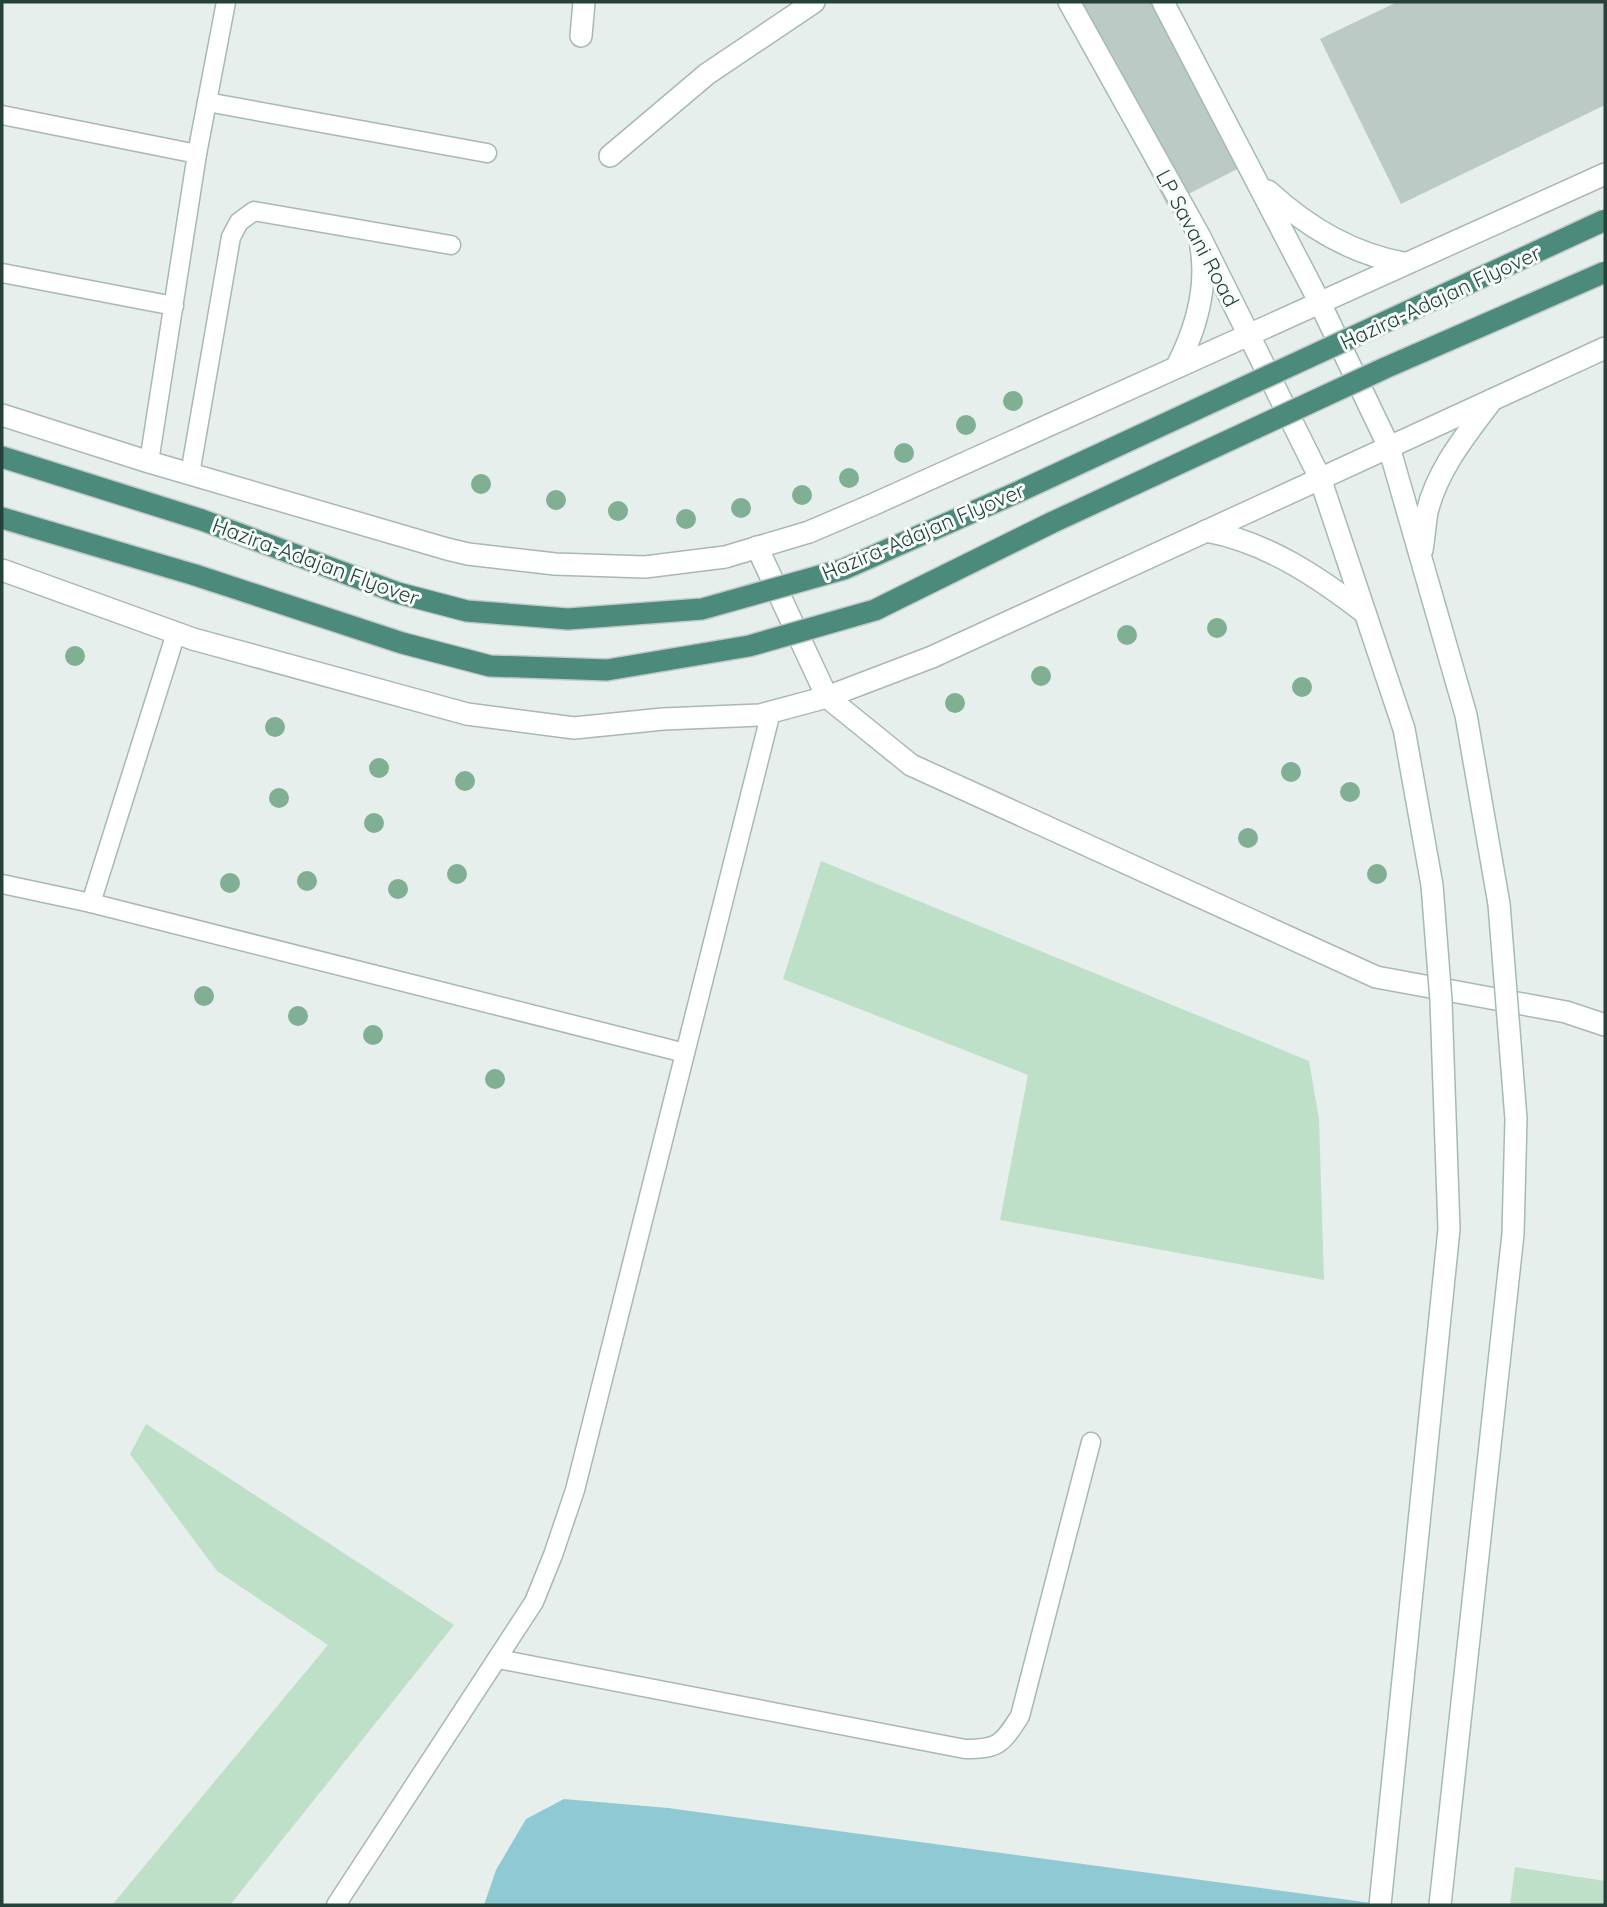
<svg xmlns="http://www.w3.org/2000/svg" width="1607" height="1907" font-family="Quicksand,sans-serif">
  <rect width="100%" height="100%" fill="#e6efeb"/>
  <g fill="#bfe0c8">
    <path d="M821 861 1309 1061 1319 1119 1324 1280 1000 1220 1028 1075 783 979Z"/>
    <path d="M146 1424 454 1625 230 1905H112L328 1645 217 1571 130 1454Z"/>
    <path d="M1515 1867 1605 1881V1905H1510Z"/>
  </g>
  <path fill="#8ec9d4" d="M564 1799 668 1808 1386 1905H484L496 1870 526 1819Z"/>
  <g fill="#bbcac4">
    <path d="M1062 2H1156L1241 167 1167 205Z"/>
    <path d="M1397 2H1605V105L1401 204 1320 39Z"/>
  </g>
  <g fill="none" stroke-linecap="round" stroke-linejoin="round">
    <g stroke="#a8b8b2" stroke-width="21">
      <g id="service">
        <path d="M207 102 487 153"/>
        <path d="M2 115 197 154"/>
        <path d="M2 273 174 306"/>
        <path d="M149 462 197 154 226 2"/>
        <path d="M190 474 231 237 239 222 254 211 451 245"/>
        <path d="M2 884 91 903 685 1053"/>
        <path d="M91 903 176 633"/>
        <path d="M498 1659 965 1749C999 1749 1002 1744 1020 1716L1091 1442"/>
        <path d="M336 1905 534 1602 553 1555 575 1490 771 712"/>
      </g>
    </g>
    <g stroke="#a8b8b2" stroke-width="24">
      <g id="minor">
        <path d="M581 36 584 2"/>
        <path d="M610 156 707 74 814 2"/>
      </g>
    </g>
    <g stroke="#a8b8b2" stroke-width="24">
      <g id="tertiary">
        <path d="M2 415 149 462 447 549 468 554 555 564 645 567 725 557 809 532 872 505 1605 174"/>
        <path d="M757 547 827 697 911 765 1376 977 1566 1012 1605 1025"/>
        <path d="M2 570 193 639 467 714 574 728 663 719 760 715 827 697 932 657 1605 348"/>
      </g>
    </g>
    <g stroke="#a4bbb3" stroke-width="24">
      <g id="secondary">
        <path d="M1069 2 1199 235 1320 478 1404 729 1432 885"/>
        <path d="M1163 2 1319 301 1389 447 1466 715 1499 904"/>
        <path d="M1268 191C1306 226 1352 254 1404 263"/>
        <path d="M1177 366C1196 329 1208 289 1201 247"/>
        <path d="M1206 531C1266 542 1317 576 1365 613"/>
        <path d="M1422 550C1424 538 1425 524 1427 512 1438 468 1466 435 1492 400"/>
      </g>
    </g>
    <g stroke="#c2cac8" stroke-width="24">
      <g id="trunk">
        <path d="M2 457 202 520"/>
        <path d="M2 518 195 575"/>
      </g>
    </g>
    <use href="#service" stroke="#fff" stroke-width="18"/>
    <use href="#minor" stroke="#fff" stroke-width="21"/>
    <use href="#tertiary" stroke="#fff" stroke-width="21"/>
    <use href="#secondary" stroke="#fff" stroke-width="21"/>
    <use href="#trunk" stroke="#4c8a7c" stroke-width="21"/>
    <g stroke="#a4bbb3" stroke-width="24" stroke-linecap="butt">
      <g id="secondary-bridge">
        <path d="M1380 1905 1449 1229 1441 1001 1432 885"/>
        <path d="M1440 1905 1513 1234 1516 1119 1499 904"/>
      </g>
    </g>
    <g stroke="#c2cac8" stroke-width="24" stroke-linecap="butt">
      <g id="trunk-bridge">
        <path d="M202 520 398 593 467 611 568 619 702 609 844 569 1018 492 1605 220"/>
        <path d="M195 575 402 643 490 666 607 670 749 646 875 610 1051 523 1385 368 1605 272"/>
      </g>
    </g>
    <use href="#secondary-bridge" stroke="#fff" stroke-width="21"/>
    <use href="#trunk-bridge" stroke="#4c8a7c" stroke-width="21"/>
  </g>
  <g fill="#80af93">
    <circle cx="1013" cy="401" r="10"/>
    <circle cx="966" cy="425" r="10"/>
    <circle cx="904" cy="453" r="10"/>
    <circle cx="849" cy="478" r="10"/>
    <circle cx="481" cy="484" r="10"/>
    <circle cx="802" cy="495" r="10"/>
    <circle cx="556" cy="500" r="10"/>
    <circle cx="741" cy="508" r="10"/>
    <circle cx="618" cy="511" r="10"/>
    <circle cx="686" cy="519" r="10"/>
    <circle cx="1217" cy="628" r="10"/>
    <circle cx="1127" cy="635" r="10"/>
    <circle cx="75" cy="656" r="10"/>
    <circle cx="1041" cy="676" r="10"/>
    <circle cx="1302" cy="687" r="10"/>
    <circle cx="955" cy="703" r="10"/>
    <circle cx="275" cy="727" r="10"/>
    <circle cx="379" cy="768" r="10"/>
    <circle cx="1291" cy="772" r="10"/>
    <circle cx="465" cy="781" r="10"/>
    <circle cx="1350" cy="792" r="10"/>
    <circle cx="279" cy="798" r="10"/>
    <circle cx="374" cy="823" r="10"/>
    <circle cx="1248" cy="838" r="10"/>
    <circle cx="457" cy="874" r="10"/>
    <circle cx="1377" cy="874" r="10"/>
    <circle cx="307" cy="881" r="10"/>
    <circle cx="230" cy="883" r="10"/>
    <circle cx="398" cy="889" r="10"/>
    <circle cx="204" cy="996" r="10"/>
    <circle cx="298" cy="1016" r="10"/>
    <circle cx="373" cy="1035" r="10"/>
    <circle cx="495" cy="1079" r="10"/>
  </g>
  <g text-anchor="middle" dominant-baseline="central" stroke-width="6" stroke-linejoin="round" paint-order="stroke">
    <g font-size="21" fill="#24423a" stroke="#f7fbf9">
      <text transform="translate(1198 238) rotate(62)">LP Savani Road</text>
      <text transform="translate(1440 297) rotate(-25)">Hazira-Adajan Flyover</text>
      <text transform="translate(923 531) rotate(-23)">Hazira-Adajan Flyover</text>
      <text transform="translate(316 561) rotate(20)">Hazira-Adajan Flyover</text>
    </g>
  </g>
  <rect width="1607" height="1907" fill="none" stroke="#24423a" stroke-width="7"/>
</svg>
